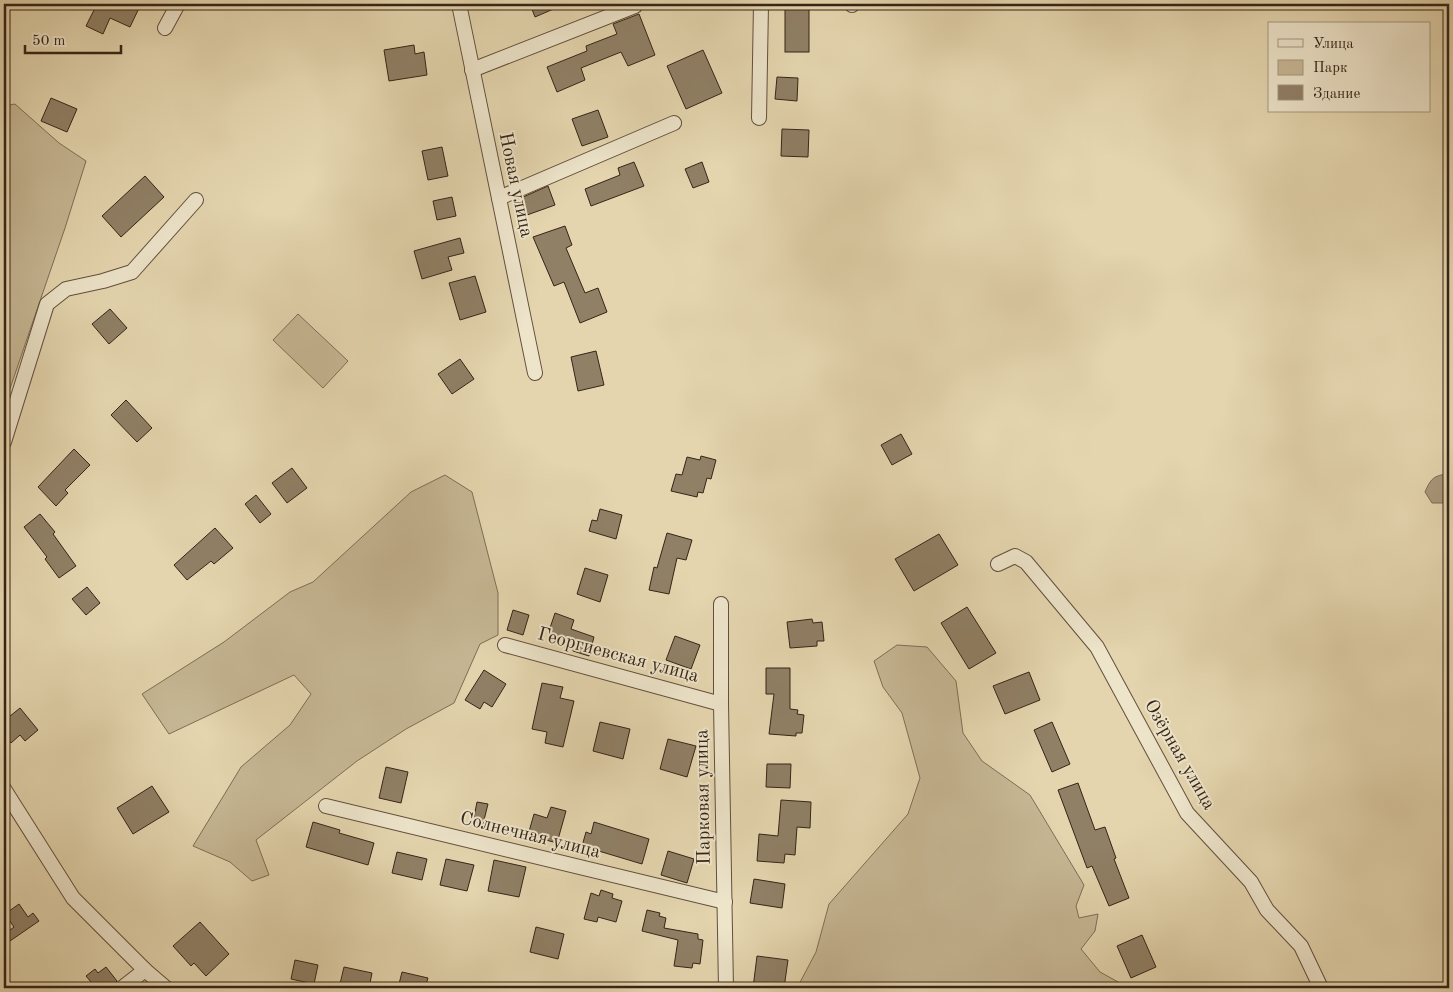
<svg xmlns="http://www.w3.org/2000/svg" width="1453" height="992" font-family="'Old Standard TT',serif">
  <rect width="100%" height="100%" fill="#e4d5ae"/>
  <filter id="stains"><feTurbulence type="fractalNoise" baseFrequency=".004" numOctaves="4"/><feColorMatrix values="0 0 0 0 .2 0 0 0 0 .09 0 0 0 0 .02 0 0 0 .5 -.17"/></filter>
  <radialGradient id="worn" r=".72"><stop offset=".6" stop-color="#630" stop-opacity="0"/><stop offset="1" stop-color="#630" stop-opacity=".3"/></radialGradient>
  <g fill="#c6b794" stroke="#7e6e56">
    <path d="M15 104 59 143 86 161 65 228 4 406V370L6 365 4 366V106Z"/>
    <path d="M298 314 348 361 323 388 273 340Z"/>
    <path d="M445 475 472 492 498 593V635L480 644 454 703 406 729 357 761 256 840 269 875 252 881 230 862 193 846 241 767 290 725 311 694 294 675 169 734 142 694 224 642 290 592 313 582 411 492Z"/>
    <path d="M897 645 927 647 956 681 963 733 982 761 1030 795 1084 885 1076 906 1079 918 1098 914 1095 931 1081 949 1100 972 1129 988H797L816 952 829 904 908 814 920 778 902 713 883 687 874 661Z"/>
  </g>
  <path fill="#a9997b" stroke="#7b6a53" d="M1449 471V498L1443 503H1432L1425 492C1428 485 1431 478 1438 476 1443 474 1445 475 1449 471Z"/>
  <g fill="#908066" stroke="#362417">
    <path d="M97 4H141L130 27 110 18 103 34 86 26Z"/>
    <path d="M530 4H565L535 17Z"/>
    <rect x="785" y="6" width="24" height="46"/>
    <path d="M639 14 655 55 628 66 621 52 581 68 585 80 557 92 547 67 587 51 586 46 617 34 613 24Z"/>
    <path d="M414 45 415 54 424 52 427 75 389 81 384 50Z"/>
    <path d="M703 50 722 93 686 109 667 66Z"/>
    <path d="M777 77 798 78 797 101 775 99Z"/>
    <path d="M51 98 77 109 67 132 41 121Z"/>
    <path d="M598 110 608 137 582 146 572 119Z"/>
    <path d="M782 129 809 130 808 157 781 156Z"/>
    <path d="M442 147 448 176 428 180 422 151Z"/>
    <path d="M634 162 644 186 591 206 585 189 620 175 618 168Z"/>
    <path d="M702 162 709 182 693 188 685 169Z"/>
    <path d="M145 176 164 197 121 237 102 216Z"/>
    <path d="M548 186 555 205 527 215 521 198Z"/>
    <path d="M452 197 456 216 437 220 433 201Z"/>
    <path d="M565 226 572 245 566 248 585 293 598 288 607 312 580 323 564 282 554 286 533 237Z"/>
    <path d="M460 238 464 253 448 257 452 270 422 279 414 251Z"/>
    <path d="M475 276 486 312 460 320 449 283Z"/>
    <path d="M110 309 127 328 109 344 92 324Z"/>
    <path d="M596 351 604 385 578 391 571 357Z"/>
    <path d="M460 359 474 379 452 394 438 374Z"/>
    <path d="M126 400 152 428 137 442 111 415Z"/>
    <path d="M901 434 912 454 892 465 881 445Z"/>
    <path d="M74 449 90 465 65 490 68 493 56 506 38 487Z"/>
    <path d="M701 456 716 460 711 479 707 478 703 493 698 492 697 497 671 491 676 474 682 475 687 457 700 460Z"/>
    <path d="M292 468 307 488 287 503 272 483Z"/>
    <path d="M256 495 271 514 260 523 245 504Z"/>
    <path d="M600 509 622 515 616 539 589 531 592 520 597 521Z"/>
    <path d="M40 514 55 532 53 534 76 566 59 578 45 559 47 557 24 527Z"/>
    <path d="M215 528 233 548 214 564 211 561 187 580 174 565Z"/>
    <path d="M667 533 692 540 686 560 677 558 669 594 649 590 654 567 657 568Z"/>
    <path d="M939 534 958 565 914 591 895 559Z"/>
    <path d="M585 568 608 575 600 602 577 594Z"/>
    <path d="M87 587 100 603 86 615 72 599Z"/>
    <path d="M967 607 996 653 969 669 941 623Z"/>
    <path d="M513 610 529 615 523 635 507 630Z"/>
    <path d="M555 613 574 620 571 629 594 637 589 656 573 651 575 643 548 634Z"/>
    <path d="M812 619 813 623 822 622 824 641H817V646L790 648 787 622Z"/>
    <path d="M675 636 700 645 691 669 666 660Z"/>
    <path d="M766 668H790V709L798 710 797 714 804 715 802 733H796V736L769 734 774 694H766Z"/>
    <path d="M484 670 506 684 492 707 484 702 480 709 465 700Z"/>
    <path d="M1029 672 1040 700 1005 714 993 686Z"/>
    <path d="M542 683 563 687 560 698 574 701 563 747 545 743 547 732 532 729Z"/>
    <path d="M20 708 38 730 25 741 20 735 11 743 4 734V721Z"/>
    <path d="M600 722 630 729 623 759 593 751Z"/>
    <path d="M1052 722 1070 764 1052 772 1034 730Z"/>
    <path d="M668 739 696 746 687 777 660 769Z"/>
    <path d="M767 764H791L790 788 766 787Z"/>
    <path d="M386 767 408 772 401 803 379 798Z"/>
    <path d="M1078 783 1095 830 1105 827 1116 858 1114 859 1129 898 1109 906 1092 866 1087 868 1058 790Z"/>
    <path d="M152 786 169 812 133 834 117 808Z"/>
    <path d="M781 800 811 802 810 828 797 827 795 855 785 854 784 863 757 861 759 834 778 836Z"/>
    <path d="M477 802 488 804 483 824 473 822Z"/>
    <path d="M551 807 566 811 557 843 528 835 534 814 547 818Z"/>
    <path d="M313 822 340 830 339 833 374 843 368 865 306 847Z"/>
    <path d="M594 822 649 839 642 864 582 846 586 832 591 834Z"/>
    <path d="M668 851 694 859 687 883 661 875Z"/>
    <path d="M397 852 427 859 422 880 392 873Z"/>
    <path d="M446 859 474 865 467 891 440 885Z"/>
    <path d="M494 860 526 867 519 897 488 891Z"/>
    <path d="M754 879 785 884 782 908 750 903Z"/>
    <path d="M601 890 613 894 612 898 622 901 616 922 598 917 597 922 584 919 591 893 599 896Z"/>
    <path d="M19 904 28 917 33 913 39 921 10 941 5 934 14 927 5 914Z"/>
    <path d="M647 910 660 913 659 916 666 918 664 928 698 934V939L703 940 700 964 693 963 692 968 674 966 678 940 642 931Z"/>
    <path d="M200 922 229 954 206 976 194 963 191 966 173 946Z"/>
    <path d="M536 927 564 934 558 959 530 952Z"/>
    <path d="M1142 935 1156 967 1131 978 1117 946Z"/>
    <path d="M757 956 788 960 784 988H753Z"/>
    <path d="M295 960 318 965 314 984 291 979Z"/>
    <path d="M106 967 117 981 110 988H96L86 976 95 969 98 973Z"/>
    <path d="M344 967 372 973 369 988H339Z"/>
    <path d="M402 972 428 978 425 988H398Z"/>
  </g>
  <g fill="none" stroke-linecap="round" stroke-linejoin="round">
    <g stroke="#62503d" stroke-width="16">
      <g id="minor">
        <path d="M459 4 535 373"/>
        <path d="M852 4V5"/>
        <path d="M165 28 178 4"/>
        <path d="M472 70 635 6"/>
        <path d="M759 118 761 4"/>
        <path d="M499 198 674 123"/>
        <path d="M4 442 47 304 66 289 103 281 132 272 196 200"/>
        <path d="M998 564 1015 556 1026 562 1097 647 1187 813 1251 882 1267 910 1301 946 1321 988"/>
        <path d="M721 604V704L726 988"/>
        <path d="M505 645 721 704"/>
        <path d="M4 789 73 898 145 970 166 988"/>
        <path d="M326 806 725 902"/>
        <path d="M122 988 145 970"/>
      </g>
    </g>
    <use href="#minor" stroke="#ede4ca" stroke-width="14"/>
  </g>
  <g text-anchor="middle" dominant-baseline="central" stroke-width="4" stroke-linejoin="round" paint-order="stroke">
    <g font-size="19" fill="#362417" stroke="#ede4ca">
      <text transform="translate(515 185) rotate(78)">Новая улица</text>
      <text transform="translate(618 656) rotate(15)">Георгиевская улица</text>
      <text transform="translate(1179 755) rotate(60)">Озёрная улица</text>
      <text transform="translate(704 797) rotate(-91)">Парковая улица</text>
      <text transform="translate(530 836) rotate(14)">Солнечная улица</text>
    </g>
  </g>
  <rect width="1453" height="992" fill="none" stroke="#e4d5ae" stroke-width="20"/>
  <rect x="5" y="5" width="1443" height="982" fill="none" stroke="#362417" stroke-width="2.5"/>
  <rect x="10" y="10" width="1433" height="972" fill="none" stroke="#362417"/>
  <rect x="1268" y="22" width="162" height="90" fill="#ede4ca" stroke="#a49782"/>
  <rect x="1278" y="39" width="25" height="8" fill="#ede4ca" stroke="#a49782"/>
  <text x="1313" y="48" font-size="15" fill="#362417">Улица</text>
  <rect x="1278" y="60" width="25" height="15" fill="#c6b794" stroke="#a49782"/>
  <text x="1313" y="72" font-size="15" fill="#362417">Парк</text>
  <rect x="1278" y="85" width="25" height="15" fill="#908066" stroke="#a49782"/>
  <text x="1313" y="98" font-size="15" fill="#362417">Здание</text>
  <path d="M25 45v8h96v-8" fill="none" stroke="#362417" stroke-width="2.5"/>
  <text x="32" y="45" font-size="15" fill="#362417" stroke="#ede4ca" stroke-width="4" paint-order="stroke">50 m</text>
  <rect width="100%" height="100%" filter="url(#stains)"/>
  <rect width="100%" height="100%" fill="url(#worn)"/>
</svg>
